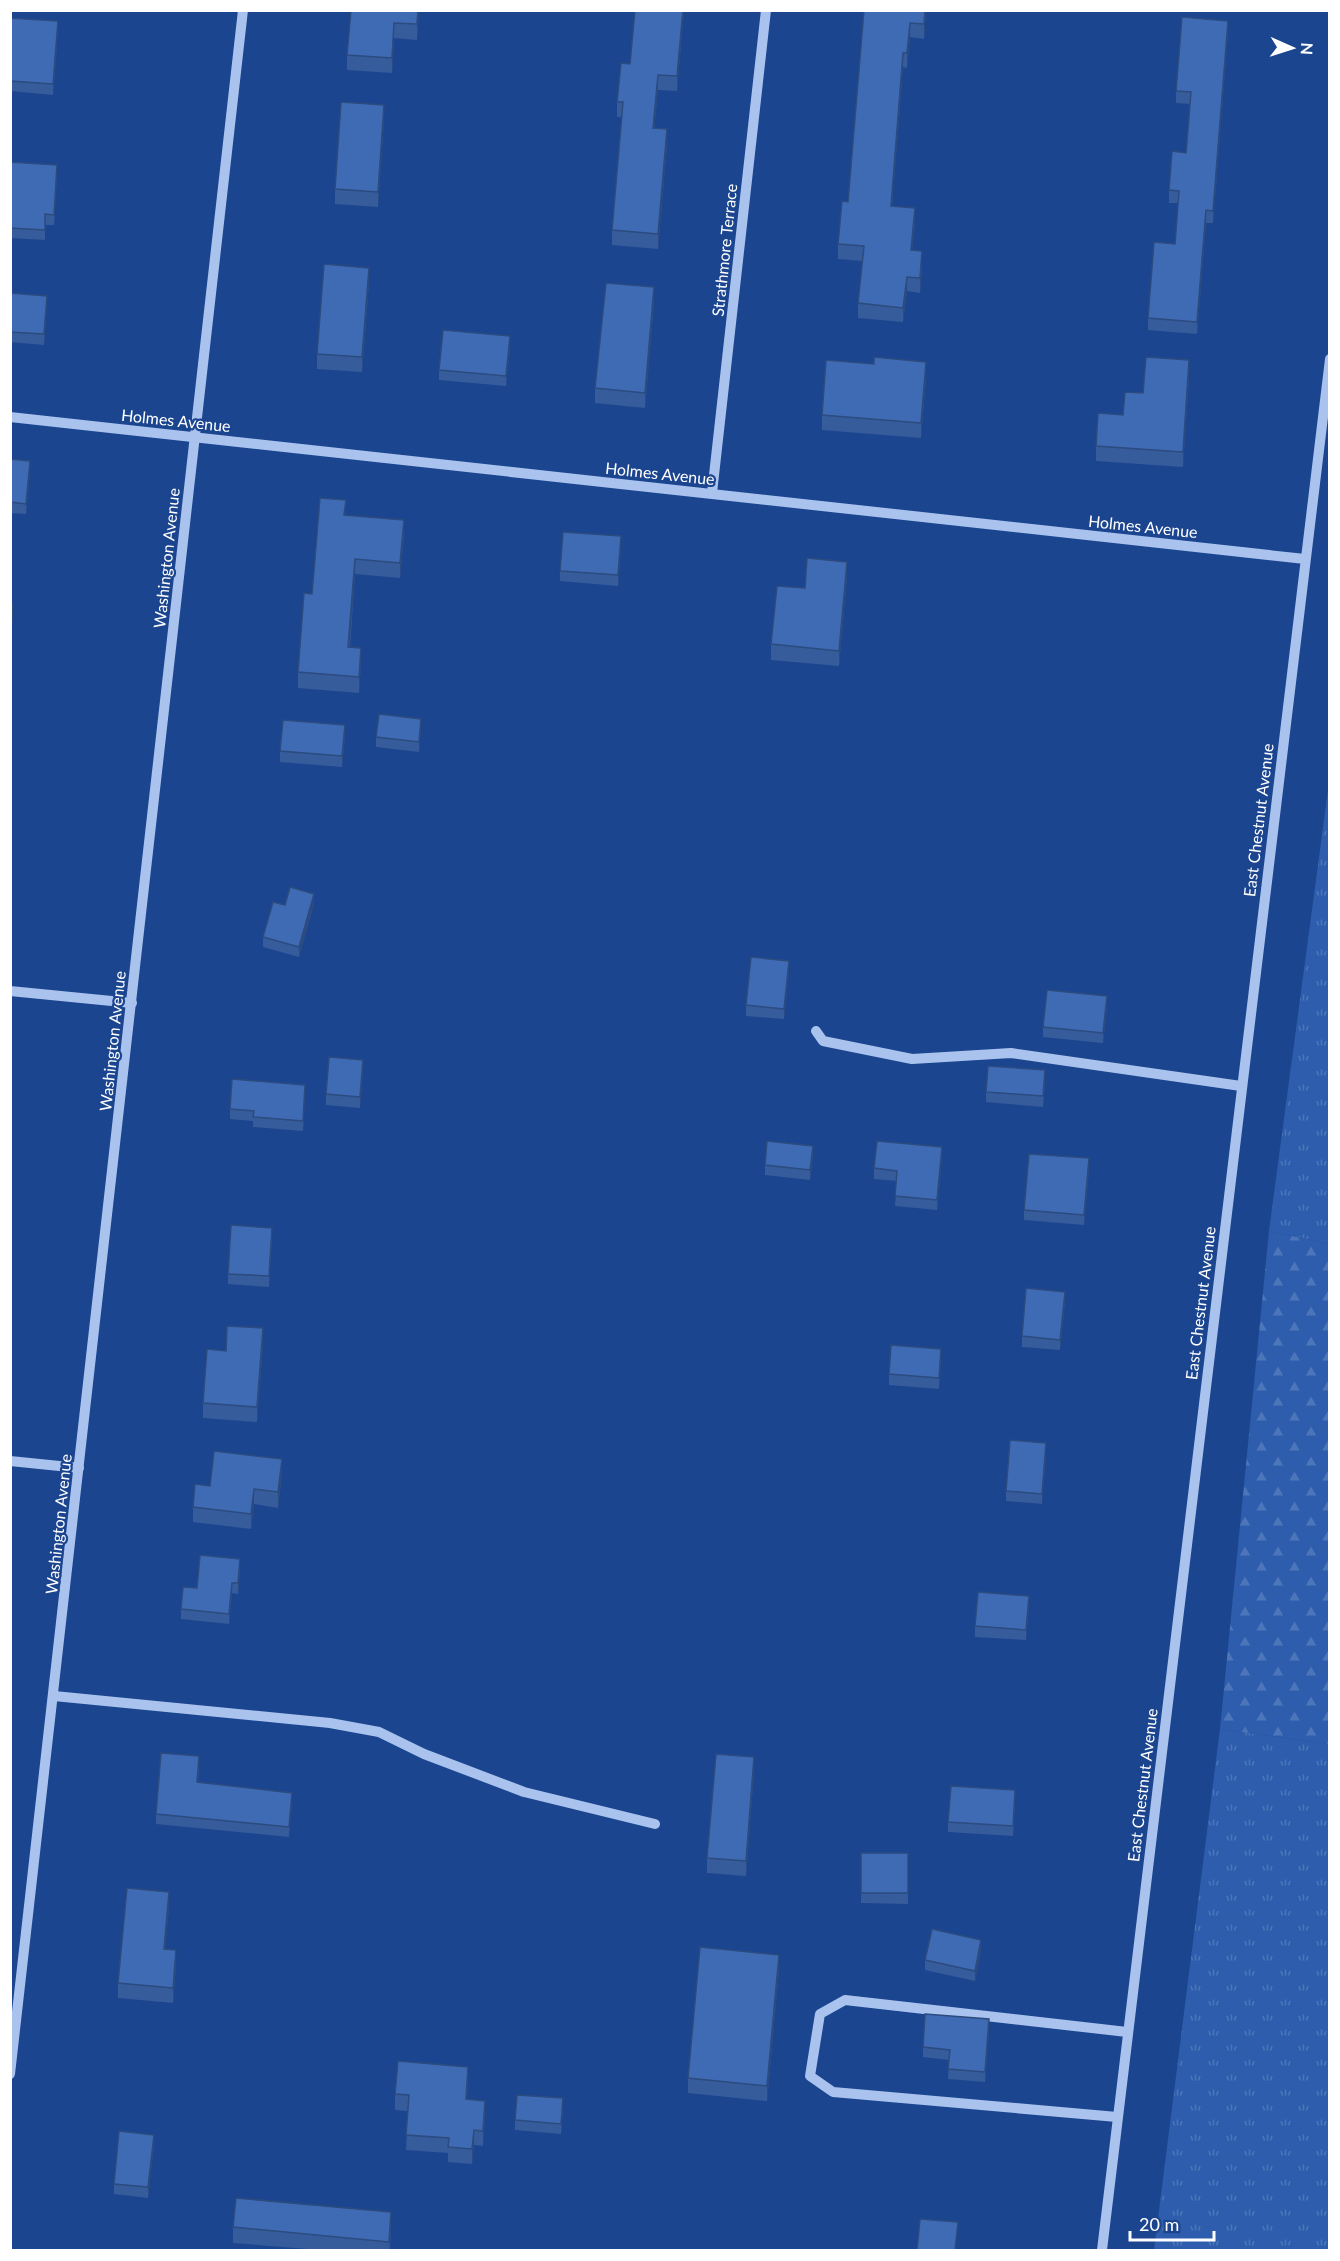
<svg xmlns="http://www.w3.org/2000/svg" width="1340" height="2261" font-family="Lato,sans-serif">
  <defs>
    <pattern id="grass-tufts" width="24" height="20" patternUnits="userSpaceOnUse" patternTransform="scale(1.5)"><rect width="24" height="20" fill="#2e5dad"/><path d="M3 7l-1-3M5 7V3M7 7l1-3M15 17l-1-3M17 17v-4M19 17l1-3" fill="none" stroke="#4d75b9"/></pattern>
    <pattern id="forest-firs" width="22" height="20" patternUnits="userSpaceOnUse" patternTransform="scale(1.5)"><rect width="22" height="20" fill="#2e5dad"/><path d="M5 1l3.5 6h-7zM16 11l3.5 6h-7z" fill="#4d75b9"/></pattern>
  </defs>
  <rect width="100%" height="100%" fill="#1b458f"/>
  <g fill="url(#grass-tufts)">
    <path d="M1329 783V1244L1269 1231Z"/>
    <path d="M1220 1729 1329 1744V2250H1154Z"/>
  </g>
  <path fill="url(#forest-firs)" d="M1269 1231 1329 1244V1744L1220 1729Z"/>
  <g fill="none" stroke-linecap="round" stroke-linejoin="round">
    <g stroke="#a9c3ee" stroke-width="10">
      <path d="M10 417 1305 559"/>
      <path d="M712 493 766 10"/>
      <path d="M10 991 132 1003"/>
      <path d="M816 1031 823 1041 912 1059 1011 1053 1241 1086"/>
      <path d="M10 1461 79 1468"/>
      <path d="M54 1696 330 1723 379 1732 424 1754 524 1792 655 1824"/>
      <path d="M10 2074 243 10"/>
      <path d="M1117 2117 833 2092 810 2076 820 2014 845 2000 1127 2032"/>
      <path d="M1102 2250 1330 359"/>
    </g>
  </g>
  <g fill="#365c9c">
    <path d="M351 10H419L417 40 394 38 392 73 347 70V55Z"/>
    <path d="M684 10 677 91 658 90 654 128 667 144 658 249 612 245V230L622 117H617V102L630 64Z"/>
    <path d="M864 10H926L924 39 910 37 907 68 903 67 892 206 915 223 912 250 922 266 920 293 907 291 903 322 858 318V303L862 261 838 259V244L848 202Z"/>
    <path d="M10 18 58 31 53 95 10 91Z"/>
    <path d="M1228 33 1213 223H1206L1197 334 1148 330V318L1175 244 1178 203H1169V190L1186 153 1190 104 1176 103V91Z"/>
    <path d="M384 120 378 207 335 204V189Z"/>
    <path d="M10 162 57 175 54 225H45V240L10 238Z"/>
    <path d="M369 283 362 372 317 369V354Z"/>
    <path d="M10 293 47 306 44 345 10 342Z"/>
    <path d="M654 302 645 408 595 403V388Z"/>
    <path d="M510 347 506 386 439 380V370Z"/>
    <path d="M1189 376 1183 467 1096 461V446L1143 393Z"/>
    <path d="M926 377 921 438 822 430V415Z"/>
    <path d="M10 459 30 471 26 514 10 513Z"/>
    <path d="M346 515 404 535 400 578 355 574 350 647 361 663 359 693 298 688V672L312 594Z"/>
    <path d="M621 547 618 586 560 581V571Z"/>
    <path d="M847 577 839 666 771 660V644L805 588Z"/>
    <path d="M421 730 419 752 376 747V737Z"/>
    <path d="M345 735 342 767 280 762V751Z"/>
    <path d="M314 904 299 957 263 947V937L285 905Z"/>
    <path d="M789 971 784 1019 746 1016V1005Z"/>
    <path d="M1107 1006 1103 1043 1043 1037V1027Z"/>
    <path d="M363 1070 360 1108 326 1105V1094Z"/>
    <path d="M1045 1081 1043 1107 986 1102V1092Z"/>
    <path d="M305 1095 303 1131 253 1127V1121L230 1119V1109Z"/>
    <path d="M813 1156 810 1180 765 1175V1165Z"/>
    <path d="M942 1158 937 1210 895 1206 897 1181 874 1179V1168Z"/>
    <path d="M1089 1169 1084 1225 1024 1220V1210Z"/>
    <path d="M272 1238 269 1287 228 1284V1274Z"/>
    <path d="M1065 1302 1060 1350 1022 1347V1336Z"/>
    <path d="M263 1344 257 1422 203 1418V1403L226 1351Z"/>
    <path d="M941 1360 939 1389 889 1385V1374Z"/>
    <path d="M1046 1453 1042 1504 1006 1501V1491Z"/>
    <path d="M282 1475 278 1508 254 1504 251 1529 193 1522V1507L210 1486Z"/>
    <path d="M240 1569 238 1594 232 1593 229 1624 181 1619V1609L197 1588Z"/>
    <path d="M1029 1606 1026 1640 975 1637V1626Z"/>
    <path d="M199 1767 198 1782 292 1803 289 1837 156 1824V1814Z"/>
    <path d="M754 1772 746 1876 707 1873V1858Z"/>
    <path d="M1015 1801 1013 1836 948 1832V1822Z"/>
    <path d="M861 1853H908V1904L861 1903Z"/>
    <path d="M169 1907 165 1949 176 1965 173 2003 118 1998V1983Z"/>
    <path d="M981 1950 975 1981 925 1970V1960Z"/>
    <path d="M779 1970 767 2101 688 2093V2078Z"/>
    <path d="M989 2030 985 2082 948 2079 949 2060 923 2057V2047Z"/>
    <path d="M468 2083 467 2099 485 2116 483 2146 474 2145 472 2164 448 2162V2153L406 2150 408 2111 395 2110V2094Z"/>
    <path d="M563 2109 561 2134 515 2130V2120Z"/>
    <path d="M154 2145 148 2198 114 2194V2184Z"/>
    <path d="M233 2227H391L390 2250H320L233 2243Z"/>
  </g>
  <g fill="#2c4b7f">
    <path d="M418 10H419L417 40V24Z"/>
    <path d="M683 10H684L677 91V76Z"/>
    <path d="M925 10H926L924 39V24Z"/>
    <path d="M58 21V31L53 95V84Z"/>
    <path d="M1228 21V33L1213 223V211Z"/>
    <path d="M394 23V38L392 73V58Z"/>
    <path d="M910 23V37L907 68V53Z"/>
    <path d="M903 53V67L891 221V206Z"/>
    <path d="M658 75V90L653 143V128Z"/>
    <path d="M384 105V120L378 207V192Z"/>
    <path d="M667 129V144L658 249V234Z"/>
    <path d="M915 208V223L911 264V250Z"/>
    <path d="M1206 210V223L1197 334V322Z"/>
    <path d="M922 251V266L920 293V278Z"/>
    <path d="M369 268V283L362 372V357Z"/>
    <path d="M907 277V291L903 322V308Z"/>
    <path d="M654 287V302L645 408V393Z"/>
    <path d="M47 296V306L44 345V334Z"/>
    <path d="M510 336V347L506 386V376Z"/>
    <path d="M1189 360V376L1183 467V452Z"/>
    <path d="M926 362V377L921 438V423Z"/>
    <path d="M30 461V471L26 514V504Z"/>
    <path d="M404 520V535L400 578V563Z"/>
    <path d="M621 536V547L618 586V575Z"/>
    <path d="M355 559V574L348 662V647Z"/>
    <path d="M847 562V577L839 666V651Z"/>
    <path d="M13 604V615L10 639V628Z"/>
    <path d="M361 648V663L359 693V677Z"/>
    <path d="M421 719V730L419 752V742Z"/>
    <path d="M345 725V735L342 767V756Z"/>
    <path d="M314 894V904L299 957V947Z"/>
    <path d="M789 961V971L784 1019V1009Z"/>
    <path d="M1107 996V1006L1103 1043V1033Z"/>
    <path d="M363 1060V1070L360 1108V1097Z"/>
    <path d="M305 1085V1095L303 1131V1121Z"/>
    <path d="M813 1146V1156L810 1180V1170Z"/>
    <path d="M942 1147V1158L937 1210V1200Z"/>
    <path d="M1089 1158V1169L1084 1225V1215Z"/>
    <path d="M1065 1292V1302L1060 1350V1340Z"/>
    <path d="M263 1328V1344L257 1422V1407Z"/>
    <path d="M941 1349V1360L939 1389V1378Z"/>
    <path d="M1046 1443V1453L1042 1504V1494Z"/>
    <path d="M282 1459V1475L278 1508V1492Z"/>
    <path d="M254 1489V1504L251 1529V1514Z"/>
    <path d="M240 1559V1569L238 1594V1583Z"/>
    <path d="M232 1583V1593L229 1624V1614Z"/>
    <path d="M1029 1596V1606L1026 1640V1630Z"/>
    <path d="M754 1757V1772L746 1876V1861Z"/>
    <path d="M292 1793V1803L289 1837V1827Z"/>
    <path d="M169 1892V1907L164 1964V1949Z"/>
    <path d="M981 1940V1950L975 1981V1971Z"/>
    <path d="M176 1950V1965L173 2003V1988Z"/>
    <path d="M779 1955V1970L767 2101V2086Z"/>
    <path d="M989 2019V2030L985 2082V2072Z"/>
    <path d="M468 2067V2083L466 2114V2099Z"/>
    <path d="M485 2101V2116L483 2146V2131Z"/>
    <path d="M474 2130V2145L472 2164V2149Z"/>
    <path d="M154 2135V2145L148 2198V2187Z"/>
    <path d="M391 2212V2227L389 2250V2242Z"/>
  </g>
  <g fill="#3f6bb5" stroke="#2c4b7f" stroke-width="1.5">
    <path d="M351 10H418L417 24 394 23 392 58 347 55Z"/>
    <path d="M635 10H683L677 76 658 75 653 128 667 129 658 234 612 230 623 102H617L621 63 630 64Z"/>
    <path d="M864 10H925L924 24 910 23 907 53H903L891 206 915 208 911 250 922 251 920 278 907 277 903 308 858 303 864 246 838 244 842 201 848 202Z"/>
    <path d="M1182 17 1228 21 1213 211 1206 210 1197 322 1148 318 1154 242 1175 244 1179 191 1169 190 1172 151 1186 153 1191 92 1176 91Z"/>
    <path d="M10 18 58 21 53 84 10 81Z"/>
    <path d="M341 102 384 105 378 192 335 189Z"/>
    <path d="M10 162 57 165 54 215 45 214V230L10 228Z"/>
    <path d="M324 264 369 268 362 357 317 354Z"/>
    <path d="M606 283 654 287 645 393 595 388Z"/>
    <path d="M10 293 47 296 44 334 10 332Z"/>
    <path d="M443 330 510 336 506 376 439 370Z"/>
    <path d="M874 357 926 362 921 423 822 415 826 360 874 364Z"/>
    <path d="M1146 357 1189 360 1183 452 1096 446 1098 413 1123 415 1125 392 1143 393Z"/>
    <path d="M10 459 30 461 26 504 10 502Z"/>
    <path d="M320 498 346 500 344 515 404 520 400 563 355 559 348 647 361 648 359 677 298 672 304 593 312 594Z"/>
    <path d="M563 532 621 536 618 575 560 571Z"/>
    <path d="M807 558 847 562 839 651 771 644 777 586 805 588Z"/>
    <path d="M10 604H13L10 628Z"/>
    <path d="M379 714 421 719 419 742 376 737Z"/>
    <path d="M283 720 345 725 342 756 280 751Z"/>
    <path d="M290 887 314 894 299 947 263 937 273 902 285 905Z"/>
    <path d="M751 957 789 961 784 1009 746 1005Z"/>
    <path d="M1047 990 1107 996 1103 1033 1043 1027Z"/>
    <path d="M329 1057 363 1060 360 1097 326 1094Z"/>
    <path d="M988 1066 1045 1070 1043 1096 986 1092Z"/>
    <path d="M232 1079 305 1085 303 1121 253 1117 254 1111 230 1109Z"/>
    <path d="M767 1141 813 1146 810 1170 765 1165Z"/>
    <path d="M877 1141 942 1147 937 1200 895 1196 897 1171 874 1168Z"/>
    <path d="M1029 1154 1089 1158 1084 1215 1024 1210Z"/>
    <path d="M231 1225 272 1228 269 1276 228 1274Z"/>
    <path d="M1026 1288 1065 1292 1060 1340 1022 1336Z"/>
    <path d="M227 1326 263 1328 257 1407 203 1403 207 1349 226 1351Z"/>
    <path d="M891 1345 941 1349 939 1378 889 1374Z"/>
    <path d="M1010 1440 1046 1443 1042 1494 1006 1491Z"/>
    <path d="M214 1451 282 1459 278 1492 254 1489 251 1514 193 1507 195 1484 210 1486Z"/>
    <path d="M200 1555 240 1559 238 1583H232L229 1614 181 1609 183 1587 197 1588Z"/>
    <path d="M978 1592 1029 1596 1026 1630 975 1626Z"/>
    <path d="M161 1753 199 1756 197 1782 292 1793 289 1827 156 1814Z"/>
    <path d="M716 1754 754 1757 746 1861 707 1858Z"/>
    <path d="M951 1786 1015 1790 1013 1826 948 1822Z"/>
    <rect x="861" y="1853" width="47" height="40"/>
    <path d="M127 1888 169 1892 164 1949 176 1950 173 1988 118 1983Z"/>
    <path d="M932 1929 981 1940 975 1971 925 1960Z"/>
    <path d="M700 1947 779 1955 767 2086 688 2078Z"/>
    <path d="M925 2014 989 2019 985 2072 948 2069 950 2050 923 2047Z"/>
    <path d="M398 2061 468 2067 466 2099 485 2101 483 2131 474 2130 472 2149 448 2147 449 2138 406 2135 409 2095 395 2094Z"/>
    <path d="M517 2095 563 2098 561 2124 515 2120Z"/>
    <path d="M119 2131 154 2135 148 2187 114 2184Z"/>
    <path d="M236 2198 391 2212 389 2242 233 2227Z"/>
    <path d="M920 2219 958 2222 955 2250H917Z"/>
  </g>
  <g text-anchor="middle" dominant-baseline="central" stroke-width="4.5" stroke-linejoin="round" paint-order="stroke">
    <g font-size="16" fill="#fff" stroke="#1b458f">
      <text transform="translate(724 250) rotate(-84)">Strathmore Terrace</text>
      <text transform="translate(176 420) rotate(6)">Holmes Avenue</text>
      <text transform="translate(660 473) rotate(6)">Holmes Avenue</text>
      <text transform="translate(1143 526) rotate(6)">Holmes Avenue</text>
      <text transform="translate(166 558) rotate(-84)">Washington Avenue</text>
      <text transform="translate(1258 820) rotate(-83)">East Chestnut Avenue</text>
      <text transform="translate(112 1041) rotate(-84)">Washington Avenue</text>
      <text transform="translate(1200 1303) rotate(-83)">East Chestnut Avenue</text>
      <text transform="translate(58 1524) rotate(-84)">Washington Avenue</text>
      <text transform="translate(1142 1785) rotate(-83)">East Chestnut Avenue</text>
    </g>
  </g>
  <rect width="1340" height="2261" fill="none" stroke="#ffffff" stroke-width="24"/>
  <g transform="translate(1292 48) rotate(93)" stroke="#1b458f" stroke-width="4.5" paint-order="stroke">
  <path d="M0-4.5L10 22L0 15L-10 22Z" fill="#ffffff"/>
  <text y="-9" font-size="16" font-weight="bold" text-anchor="middle" fill="#ffffff">N</text>
  </g>
  <path d="M1130 2231v9h84v-9" fill="none" stroke="#ffffff" stroke-width="3"/>
  <text x="1139" y="2231" font-size="18" fill="#ffffff" stroke="#1b458f" stroke-width="4.5" paint-order="stroke">20 m</text>
</svg>
